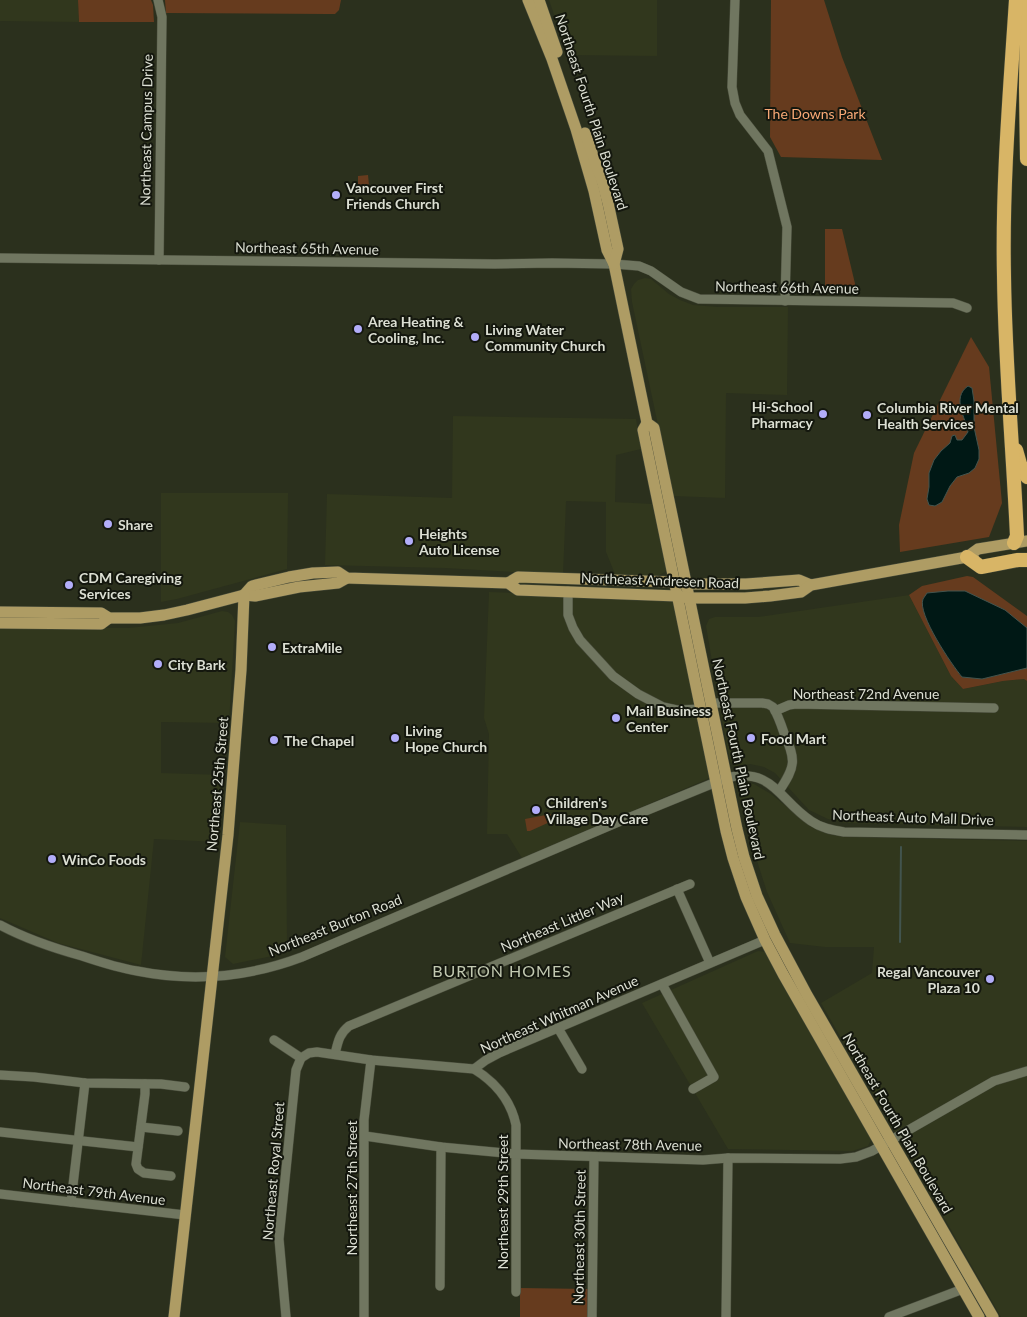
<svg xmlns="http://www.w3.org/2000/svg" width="1027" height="1317" font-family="Lato,sans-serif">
  <rect width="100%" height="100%" fill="#2b301d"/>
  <g fill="#31371d">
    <path d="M0 0H78L79 22 0 21Z"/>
    <path d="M549 0H657V56L568 55Z"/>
    <path d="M645 278 651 279 669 294 680 300 693 305 718 307H788L787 395 726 393 725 498 673 496 632 302 631 289 634 284 638 280Z"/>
    <path d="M453 416 636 419 641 449 616 455 615 502 652 504 667 568 665 572 657 576 615 574 606 552V502L566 501 563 575 445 568 325 565 327 494 452 498Z"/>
    <path d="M161 493H288L287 569 177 599 161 602Z"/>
    <path d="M489 592 669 599 673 601 675 604 710 774 709 778 705 780 522 858 507 834H487L489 734 484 718Z"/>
    <path d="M909 595 951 676 963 689 1003 681 1024 679 1027 681V827L846 823 828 819 809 810 775 773 764 767 750 764 736 766 733 765 730 761 722 720 706 626 709 619 715 617H758Z"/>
    <path d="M222 611 228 612 232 615 235 621 229 723 161 722V773L223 775 218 842 154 839 141 965 58 943 0 918V628H128L178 623Z"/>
    <path d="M743 783 754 784 771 794 810 826 828 834 844 837 1027 841V1317H1001L821 1003 872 973 874 947H825L790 943 767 892 751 842 736 784Z"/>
    <path d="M240 822 286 825 287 953 233 964 225 957Z"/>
    <path d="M758 951 765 952 872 1138 868 1146 852 1151 728 1149 642 1003Z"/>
  </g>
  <g fill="#663b1e">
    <path d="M78 0H151L153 5 154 22H79Z"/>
    <path d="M165 0H341L339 10 335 14H328L166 13Z"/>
    <path d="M771 0H824L842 57 882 160 781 157 770 137Z"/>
    <path d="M368 175 369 185 358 186V176Z"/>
    <path d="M825 229H842L857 292H825Z"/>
    <path d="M971 337 989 367 1002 503 989 537 900 552 899 525 914 453Z"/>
    <path d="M967 576 973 577 1027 616V681L1024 679 1003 681 963 689 951 676 909 595 922 586Z"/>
    <path d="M551 814 552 821 530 831H527L525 819Z"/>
    <path d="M520 1288 589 1289V1317H520Z"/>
  </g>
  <g fill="#001815" stroke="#42544e">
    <path d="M968 386 972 388 974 401V427L979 450V459L975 468 969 473 957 477 950 486 942 502 935 506 929 505 927 499 929 487V473L934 460 941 451 950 443 952 436 955 435 957 440H962L968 432C966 418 951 398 968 386Z"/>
    <path d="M948 591H965L1005 610 1027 628V668L982 679 962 677C952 665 917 614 923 599 924 597 926 595 927 593Z"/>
  </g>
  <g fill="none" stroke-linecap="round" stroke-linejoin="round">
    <path stroke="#42544e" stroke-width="2" d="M900 942 901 847"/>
    <g stroke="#484c3b" stroke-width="10">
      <g id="minor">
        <path d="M158 0 162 17 159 260"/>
        <path d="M735 0 732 87 735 103 740 115 768 151 787 227 785 301"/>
        <path d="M0 258 495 264 552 263 614 264 639 266 651 271 681 292 699 299 953 303 967 308"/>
        <path d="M568 591V615L573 628 580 640 613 676 638 694 663 707 677 710 701 709"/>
        <path d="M711 703H762L768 704 773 707C778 715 781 724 784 733 796 760 796 766 779 791"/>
        <path d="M775 711 789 705 796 704 994 708"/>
        <path d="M677 889 710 963"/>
        <path d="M0 925C26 939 53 948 82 956 100 962 118 968 137 971 192 982 249 977 302 957L616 823 726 778C773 767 778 799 811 821 821 828 832 830 844 832L1027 835"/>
        <path d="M662 984 714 1077 693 1089"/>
        <path d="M558 1028 582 1069"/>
        <path d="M274 1040 301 1058"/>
        <path d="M335 1054C338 1042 339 1034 349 1026L690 884"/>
        <path d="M301 1058 309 1053 317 1052 371 1060 474 1069 486 1060 499 1053 765 940"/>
        <path d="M474 1069C495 1082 511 1101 516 1125V1292"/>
        <path d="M0 1075 34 1077 85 1083 161 1084 185 1087"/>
        <path d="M145 1084V1094L136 1164 138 1169 144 1173 171 1176"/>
        <path d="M141 1127 178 1131"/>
        <path d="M0 1132 138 1147"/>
        <path d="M365 1136 441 1147 516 1154 703 1160 728 1158 840 1159 856 1157 872 1151 994 1081 1027 1071"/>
        <path d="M0 1194 185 1215"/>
        <path d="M71 1202 85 1083"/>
        <path d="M440 1286 441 1147"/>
        <path d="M286 1317 279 1239 296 1070 301 1058"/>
        <path d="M364 1317V1120L371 1060"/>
        <path d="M592 1317 594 1157"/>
        <path d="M726 1317 728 1158"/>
        <path d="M889 1317 963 1289"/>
      </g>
    </g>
    <g stroke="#484c3b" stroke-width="12">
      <g id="major">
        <path d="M528 0 552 59 576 129 594 191 607 250 614 264 647 423 654 428 737 829 744 857 757 896 775 935 807 995 993 1317"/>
        <path d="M539 0 557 52"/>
        <path d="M585 133 603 184 608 203 618 249 614 264"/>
        <path d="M647 423 643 430 726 831 733 858 746 897 765 940 783 974 979 1317"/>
        <path d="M967 557 978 549 1027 541"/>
        <path d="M508 583 518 577 674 582 687 584H746L799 580 811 585"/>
        <path d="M244 595 252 586 289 577 313 573 338 572 347 578 508 583 518 590 677 596 689 598H745L770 596 801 592 811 585 967 557 974 559"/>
        <path d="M0 612 101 613 109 618H140L164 615 187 610 244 595 255 596 299 587 338 583 347 578"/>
        <path d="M0 623 101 624 109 618"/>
        <path d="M174 1317 228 835 241 670 244 595"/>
      </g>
    </g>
    <g stroke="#484c3b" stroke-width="15">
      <g id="highway">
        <path d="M1027 0 1026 88 1027 159"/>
        <path d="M1016 450 1020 464 1027 477"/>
        <path d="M1014 543 1017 536C1013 450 1005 363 1004 276 1002 184 1010 92 1016 0"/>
        <path d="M967 557 981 567 1018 560H1027"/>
      </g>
    </g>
    <use href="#minor" stroke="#707660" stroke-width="9"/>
    <use href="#major" stroke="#ae9c64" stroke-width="11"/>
    <use href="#highway" stroke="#d8b566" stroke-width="14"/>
  </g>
  <g fill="#b2adf9" stroke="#14170e" stroke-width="2">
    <circle cx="336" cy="195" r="5"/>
    <circle cx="358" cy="329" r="5"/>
    <circle cx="475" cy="337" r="5"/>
    <circle cx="823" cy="414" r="5"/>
    <circle cx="867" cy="415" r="5"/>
    <circle cx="108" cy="524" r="5"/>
    <circle cx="409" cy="541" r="5"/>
    <circle cx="69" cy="585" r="5"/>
    <circle cx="272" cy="647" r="5"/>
    <circle cx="158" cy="664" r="5"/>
    <circle cx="616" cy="718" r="5"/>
    <circle cx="395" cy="738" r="5"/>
    <circle cx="751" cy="738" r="5"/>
    <circle cx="274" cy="740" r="5"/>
    <circle cx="536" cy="810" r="5"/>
    <circle cx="52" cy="859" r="5"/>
    <circle cx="990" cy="979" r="5"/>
  </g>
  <g text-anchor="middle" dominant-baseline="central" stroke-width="4" stroke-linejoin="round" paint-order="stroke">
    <g font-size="14" fill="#dcdfd3" stroke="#14170e">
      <text transform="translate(592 112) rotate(72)">Northeast Fourth Plain Boulevard</text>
      <text transform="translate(146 130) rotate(-89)">Northeast Campus Drive</text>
      <text transform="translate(307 248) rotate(1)">Northeast 65th Avenue</text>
      <text transform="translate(787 287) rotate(1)">Northeast 66th Avenue</text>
      <text transform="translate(660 580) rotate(2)">Northeast Andresen Road</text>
      <text x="866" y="693">Northeast 72nd Avenue</text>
      <text transform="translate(739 759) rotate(78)">Northeast Fourth Plain Boulevard</text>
      <text transform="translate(217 784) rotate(-85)">Northeast 25th Street</text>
      <text transform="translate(913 817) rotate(2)">Northeast Auto Mall Drive</text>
      <text transform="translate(562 922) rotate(-23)">Northeast Littler Way</text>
      <text transform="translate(335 925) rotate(-22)">Northeast Burton Road</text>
      <text transform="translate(559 1014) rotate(-24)">Northeast Whitman Avenue</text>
      <text transform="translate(898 1123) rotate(60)">Northeast Fourth Plain Boulevard</text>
      <text transform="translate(630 1144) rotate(1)">Northeast 78th Avenue</text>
      <text transform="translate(273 1171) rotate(-85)">Northeast Royal Street</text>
      <text transform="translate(351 1188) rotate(-90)">Northeast 27th Street</text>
      <text transform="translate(94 1191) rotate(7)">Northeast 79th Avenue</text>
      <text transform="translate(502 1202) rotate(-90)">Northeast 29th Street</text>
      <text transform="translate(579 1237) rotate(-89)">Northeast 30th Street</text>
    </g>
    <g font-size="14" fill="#f9a976" stroke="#14170e">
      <text x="815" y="113">The Downs Park</text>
    </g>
    <g font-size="14" font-weight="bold" fill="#dcdfd3" stroke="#14170e" text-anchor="start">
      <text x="346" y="187">Vancouver First<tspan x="346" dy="16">Friends Church</tspan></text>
      <text x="368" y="321">Area Heating &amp;<tspan x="368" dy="16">Cooling, Inc.</tspan></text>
      <text x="485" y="329">Living Water<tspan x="485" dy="16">Community Church</tspan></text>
      <text x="813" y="406" text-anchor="end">Hi-School<tspan x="813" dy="16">Pharmacy</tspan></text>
      <text x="877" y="407">Columbia River Mental<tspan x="877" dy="16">Health Services</tspan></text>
      <text x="118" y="524">Share</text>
      <text x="419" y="533">Heights<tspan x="419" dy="16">Auto License</tspan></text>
      <text x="79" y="577">CDM Caregiving<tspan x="79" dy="16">Services</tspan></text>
      <text x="282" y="647">ExtraMile</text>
      <text x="168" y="664">City Bark</text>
      <text x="626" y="710">Mail Business<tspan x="626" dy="16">Center</tspan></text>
      <text x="405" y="730">Living<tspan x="405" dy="16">Hope Church</tspan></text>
      <text x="761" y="738">Food Mart</text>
      <text x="284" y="740">The Chapel</text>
      <text x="546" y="802">Children's<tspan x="546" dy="16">Village Day Care</tspan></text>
      <text x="62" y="859">WinCo Foods</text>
      <text x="980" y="971" text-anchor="end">Regal Vancouver<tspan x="980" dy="16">Plaza 10</tspan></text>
    </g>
    <g font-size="16" letter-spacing="1" fill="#c2c9b1" stroke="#14170e">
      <text x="502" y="970">BURTON HOMES</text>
    </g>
  </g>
</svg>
